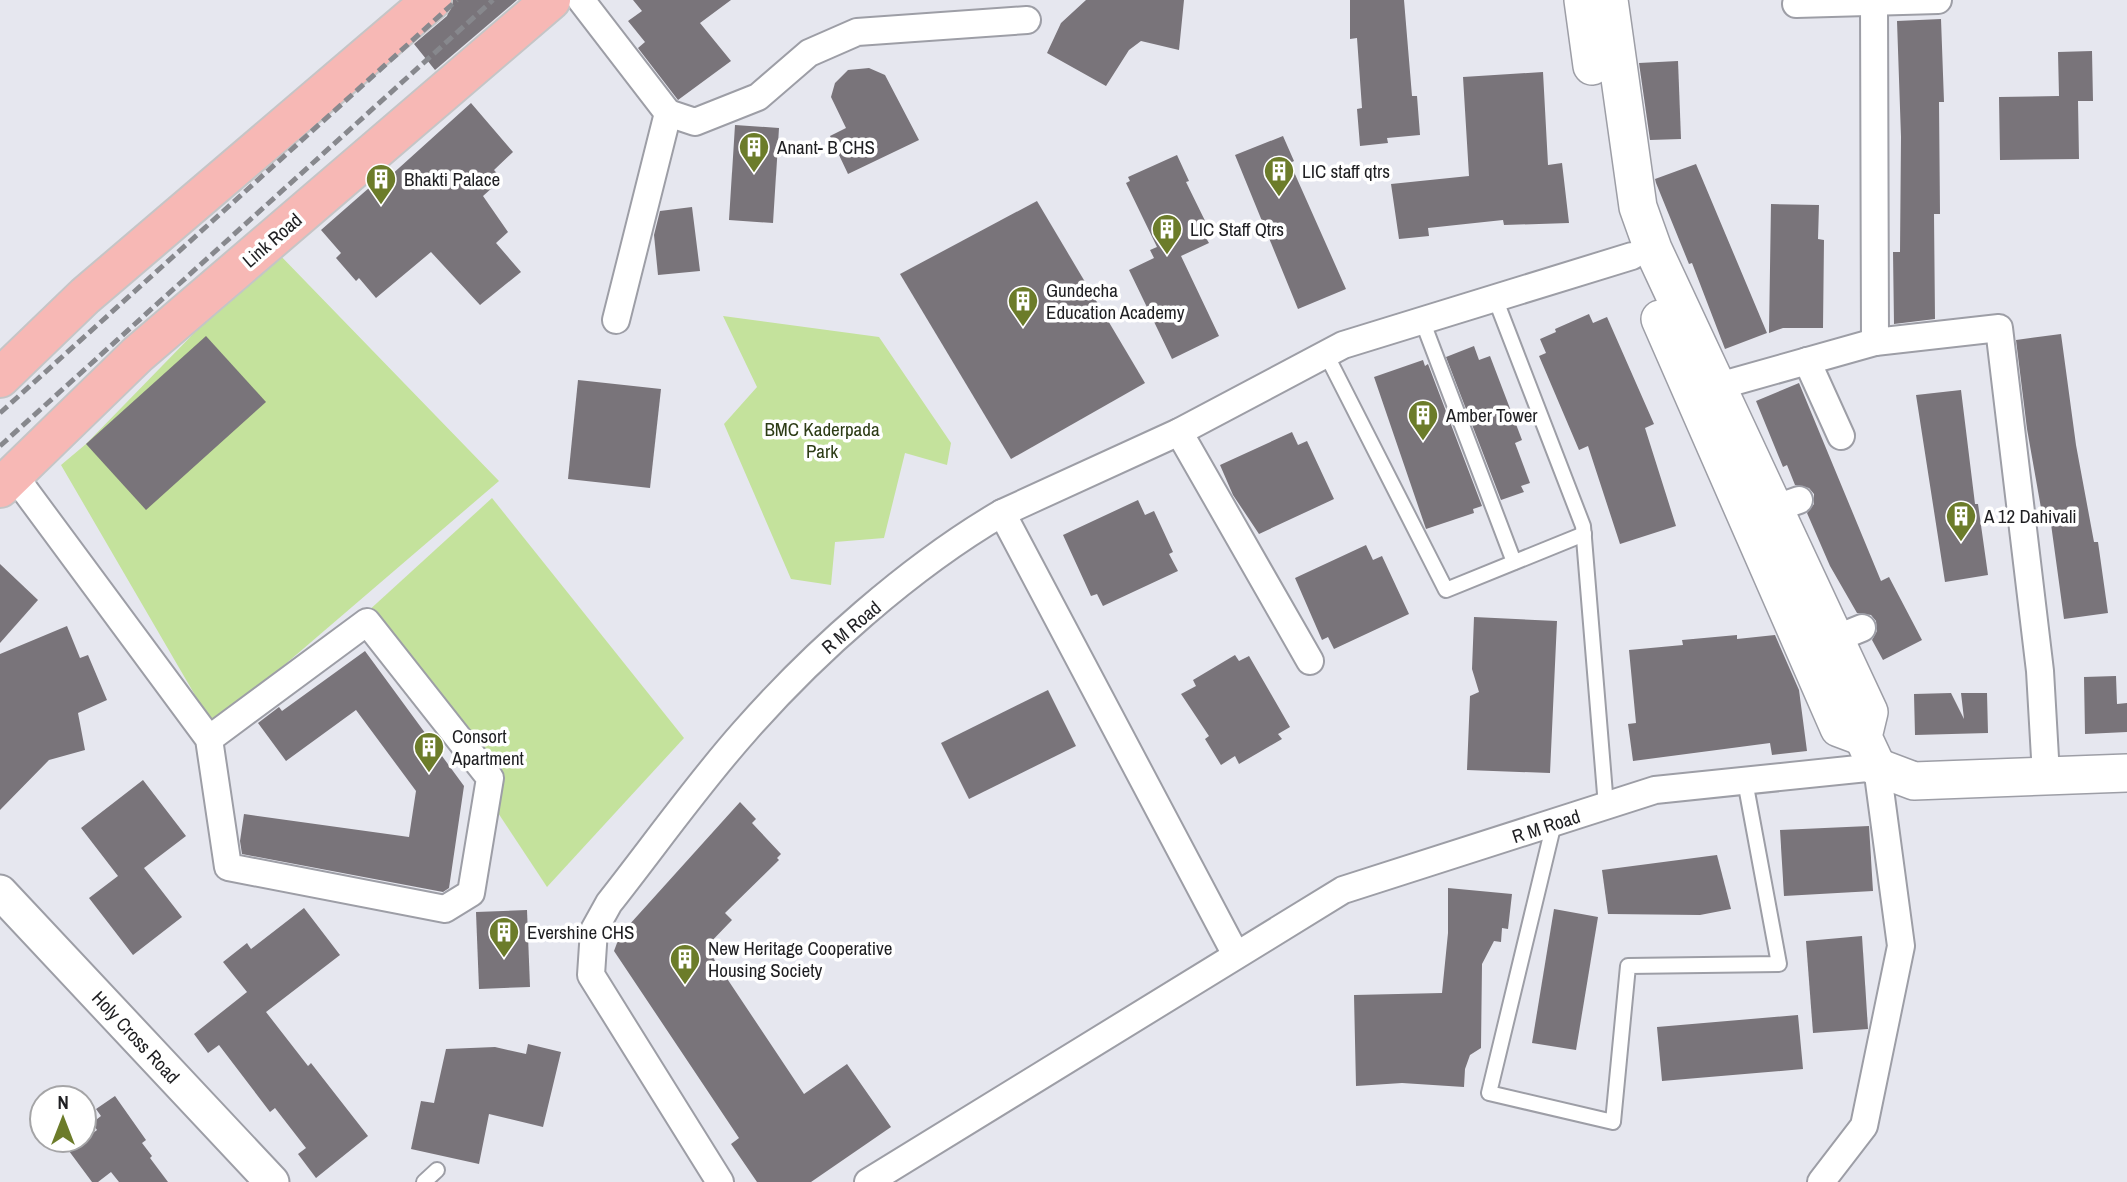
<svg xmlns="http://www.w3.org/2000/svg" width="2127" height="1182" font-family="'Archivo Narrow',sans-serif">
  <rect width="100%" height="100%" fill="#e6e7ef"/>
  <g fill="#c4e29c">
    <path d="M275 250 499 481 213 726 61 465 86 444Z"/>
    <path d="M723 316 879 337 951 443 947 465 905 453 884 538 835 542 831 585 791 579 724 424 757 387Z"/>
    <path d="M492 498 684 738 547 887 366 613Z"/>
  </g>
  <g fill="#79747a">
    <path d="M453 0H517L435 70 414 44 447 16Z"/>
    <path d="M633 0H731L700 23 731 61 678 100 638 48 645 42 628 21 642 11Z"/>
    <path d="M1086 0H1184L1179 50 1141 41 1129 50 1106 86 1047 53 1061 23Z"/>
    <path d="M1350 0H1404L1412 96H1417L1420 135 1387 138 1388 143 1360 146 1357 109 1362 108 1357 38 1350 39Z"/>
    <path d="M1941 19 1944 102H1939L1940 214H1934L1935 319 1894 324 1893 252H1900L1901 137 1897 21Z"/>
    <path d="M2092 51 2093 101H2078L2079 159 2000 160 1999 97 2059 96 2058 52Z"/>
    <path d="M1678 61 1681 139 1650 140 1639 63Z"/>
    <path d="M869 68 885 75 919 140 848 174 830 136 846 128 831 97 835 83 848 70Z"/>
    <path d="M1543 72 1548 165 1562 163 1569 223 1504 225 1503 220 1428 228 1429 236 1399 239 1391 184 1469 176 1463 77Z"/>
    <path d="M471 103 513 152 494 170 502 179 483 196 508 232 496 243 521 272 480 305 431 252 376 298 359 278 356 281 336 258 341 253 321 230 386 173 389 177Z"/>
    <path d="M735 125 779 128 773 223 729 220Z"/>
    <path d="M1283 136 1294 161 1290 163 1346 289 1298 309 1235 155Z"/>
    <path d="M1177 155 1189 181 1186 182 1212 235 1206 238 1209 243 1181 256 1219 336 1172 359 1129 270 1154 258 1150 250 1157 247 1126 183 1130 181 1128 177Z"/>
    <path d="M1696 164 1767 333 1725 349 1692 263 1689 264 1656 183 1655 179Z"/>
    <path d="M1037 201 1145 383 1011 459 900 274Z"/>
    <path d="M1771 204 1819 205 1818 239 1824 240 1823 328H1783L1769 333Z"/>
    <path d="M692 207 700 271 658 275 654 235 660 211Z"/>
    <path d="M1589 314 1593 323 1607 317 1654 424 1645 428 1676 526 1620 544 1588 446 1579 450 1539 356 1546 353 1540 339 1556 332 1555 329Z"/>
    <path d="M2061 334 2076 445 2094 542H2098L2108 613 2064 619 2051 524 2044 525 2027 429 2016 340Z"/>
    <path d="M206 336 266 402 146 510 86 444Z"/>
    <path d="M1474 346 1479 360 1490 356 1522 440 1515 443 1530 483 1521 486 1524 492 1501 500 1446 357Z"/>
    <path d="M1423 360 1425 366 1428 364 1482 506 1473 509 1474 513 1426 529 1374 377Z"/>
    <path d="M578 380 661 389 650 488 568 479Z"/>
    <path d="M1799 383 1881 581 1889 577 1922 640 1883 660 1872 640 1877 631 1876 621 1871 615 1857 613 1830 566 1807 513 1814 504V494L1809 488 1795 485 1787 465 1783 467 1756 401Z"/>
    <path d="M1961 390 1975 504H1978L1988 575 1945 582 1916 395Z"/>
    <path d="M1292 432 1298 445 1307 441 1334 499 1259 534 1233 495 1220 465Z"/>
    <path d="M1138 500 1145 515 1154 511 1173 552 1169 554 1178 571 1103 606 1097 594 1091 596 1063 535Z"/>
    <path d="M1366 545 1373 560 1382 556 1409 614 1334 649 1328 637 1322 640 1295 578Z"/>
    <path d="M0 564 38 600 0 643Z"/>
    <path d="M1474 617 1557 621 1550 773 1467 770 1470 696 1479 692 1472 669Z"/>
    <path d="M67 626 80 658 88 655 107 700 78 713 85 750 49 760 0 810V654Z"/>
    <path d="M1737 635V639L1775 635 1799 690 1807 751 1772 755 1770 743 1633 761 1628 724 1636 723 1629 650 1683 645 1682 640Z"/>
    <path d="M365 651 464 786 449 888 443 892 242 854 240 841 244 814 409 837 416 791 356 710 286 761 258 723 279 707 282 711Z"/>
    <path d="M1235 655 1239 661 1249 656 1290 727 1278 734 1282 739 1239 764 1235 756 1221 765 1205 739 1209 736 1181 694 1196 686 1193 680Z"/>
    <path d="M2116 676 2117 704 2127 703V732L2085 734 2084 677Z"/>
    <path d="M1048 690 1076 746 969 799 941 743Z"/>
    <path d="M1951 693 1964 719 1961 693H1987L1988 733 1915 735 1914 694Z"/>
    <path d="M143 780 186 836 144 868 182 917 133 955 89 898 118 876 81 828Z"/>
    <path d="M740 802 756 819 752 823 781 854 777 858 779 860 725 913 732 920 706 947 804 1094 847 1064 891 1127 811 1182H757L731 1144 739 1138 614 951 620 935Z"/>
    <path d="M1869 826 1873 891 1784 896 1780 830Z"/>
    <path d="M1717 855 1731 909 1700 915 1608 914 1602 870Z"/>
    <path d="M1448 888 1512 894 1508 929 1502 928 1501 942 1494 941 1482 964 1481 1048 1470 1055 1465 1069 1464 1087 1402 1083 1356 1086 1354 995 1442 993 1448 933Z"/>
    <path d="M304 908 340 955 266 1012 308 1066 311 1063 368 1136 316 1178 298 1154 306 1148 275 1108 270 1112 219 1045 208 1053 194 1034 247 992 223 962 247 943 251 949Z"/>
    <path d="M1554 909 1598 917 1576 1050 1532 1043Z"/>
    <path d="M527 910 530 987 479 989 476 912Z"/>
    <path d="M1862 936 1868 1029 1813 1033 1806 941Z"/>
    <path d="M1798 1015 1803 1069 1662 1081 1657 1027Z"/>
    <path d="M528 1044 561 1052 543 1127 489 1114 479 1164 411 1149 421 1101 434 1103 446 1049 495 1047 526 1054Z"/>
    <path d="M115 1096 146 1140 142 1143 152 1156 150 1158 168 1182H119L111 1172 98 1182H92L69 1151 97 1130 92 1123 101 1116 96 1109Z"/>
  </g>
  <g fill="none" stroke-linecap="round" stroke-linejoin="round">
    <g stroke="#9d9ea6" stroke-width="18">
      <g id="service">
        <path d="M1495 298 1583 526 1606 806"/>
        <path d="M1422 320 1514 562"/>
        <path d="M1326 354 1446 590 1584 534"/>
        <path d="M1554 823 1489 1093 1613 1122 1628 966 1779 964 1745 781"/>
        <path d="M424 1182 437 1170"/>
      </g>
    </g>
    <g stroke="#9d9ea6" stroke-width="30">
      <g id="minor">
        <path d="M581 0 668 113 616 320"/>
        <path d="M1874 2 1875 342 1999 328 2040 671 2046 775"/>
        <path d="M1796 4 1938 0"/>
        <path d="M668 113 695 122 758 97 809 53 857 32 1027 20"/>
        <path d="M1807 361 1841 436"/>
        <path d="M1701 391 1875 342"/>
        <path d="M1179 432 1310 661"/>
        <path d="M13 474 209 739 228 867 445 909 471 893 490 778 367 622 209 739"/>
        <path d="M1002 513 1179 432 1343 345 1632 256"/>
        <path d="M1759 514 1799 500"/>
        <path d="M1820 645 1862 628"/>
        <path d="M720 1182 591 975 594 930 609 903C654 846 696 786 744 732 813 653 911 566 1002 513L1236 955"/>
        <path d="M868 1182 1343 890 1655 790 1877 767 1901 946 1864 1126 1821 1182"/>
      </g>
    </g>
    <g stroke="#9d9ea6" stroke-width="37">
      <path id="tertiary" d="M0 892 272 1182"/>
    </g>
    <g stroke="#9d9ea6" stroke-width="40">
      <g id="secondary">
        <path d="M1583 0 1592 66"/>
        <path d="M1609 0 1638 207 1653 249 1869 712 1863 737 1877 767"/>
        <path d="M1660 319 1839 728 1863 737"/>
        <path d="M1877 767 1914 781 2127 773"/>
      </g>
    </g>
    <g stroke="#c5c5c6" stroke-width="42">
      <g id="primary">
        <path d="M0 378 85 296 432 0"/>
        <path d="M0 488 138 354 551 0"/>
      </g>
    </g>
    <use href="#service" stroke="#fff" stroke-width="14"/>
    <use href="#minor" stroke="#fff" stroke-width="26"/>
    <use href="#tertiary" stroke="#fff" stroke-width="33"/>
    <use href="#secondary" stroke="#fff" stroke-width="37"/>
    <use href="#primary" stroke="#f7b8b5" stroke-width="38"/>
    <g stroke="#87888d" stroke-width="5" stroke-dasharray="10 5" stroke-linecap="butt">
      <path d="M0 413 457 0"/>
      <path d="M0 446 493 0"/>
    </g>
  </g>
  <defs>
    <g id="building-pin" transform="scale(1.575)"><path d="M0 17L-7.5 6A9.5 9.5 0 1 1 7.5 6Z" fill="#6c7c2a" stroke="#fff"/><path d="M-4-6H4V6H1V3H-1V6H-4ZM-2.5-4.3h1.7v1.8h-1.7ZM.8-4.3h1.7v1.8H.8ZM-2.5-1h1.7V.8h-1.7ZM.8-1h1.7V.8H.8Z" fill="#fff"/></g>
  </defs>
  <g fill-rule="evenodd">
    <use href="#building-pin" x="754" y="147"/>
    <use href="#building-pin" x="1279" y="171"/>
    <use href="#building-pin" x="381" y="179"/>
    <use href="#building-pin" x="1167" y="229"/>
    <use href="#building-pin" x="1023" y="301"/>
    <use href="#building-pin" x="1423" y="415"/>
    <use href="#building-pin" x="1961" y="516"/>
    <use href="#building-pin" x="429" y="747"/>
    <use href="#building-pin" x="504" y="932"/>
    <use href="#building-pin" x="685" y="959"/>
  </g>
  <g text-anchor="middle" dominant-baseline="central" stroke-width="7" stroke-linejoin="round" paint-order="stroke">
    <g font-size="19" fill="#1f1f22" stroke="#fff" text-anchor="start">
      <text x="777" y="147">Anant- B CHS</text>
      <text x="1302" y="171">LIC staff qtrs</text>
      <text x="404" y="179">Bhakti Palace</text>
      <text x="1190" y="229">LIC Staff Qtrs</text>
      <text x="1046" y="290">Gundecha<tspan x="1046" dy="22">Education Academy</tspan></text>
      <text x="1446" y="415">Amber Tower</text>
      <text x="1984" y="516">A 12 Dahivali</text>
      <text x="452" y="736">Consort<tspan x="452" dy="22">Apartment</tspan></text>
      <text x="527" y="932">Evershine CHS</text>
      <text x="708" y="948">New Heritage Cooperative<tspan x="708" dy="22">Housing Society</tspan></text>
    </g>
    <g font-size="19" fill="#1f1f22" stroke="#fff">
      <text transform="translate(272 240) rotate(-41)">Link Road</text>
      <text transform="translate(851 627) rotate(-40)">R M Road</text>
      <text transform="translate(1546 826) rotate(-18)">R M Road</text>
      <text transform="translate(136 1037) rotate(47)">Holy Cross Road</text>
    </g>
    <g font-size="19" fill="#2d3c16" stroke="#fff">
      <text x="822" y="429">BMC Kaderpada<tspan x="822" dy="22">Park</tspan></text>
    </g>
  </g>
  <g transform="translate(63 1119)"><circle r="33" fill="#ffffff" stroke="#a5a5a7" stroke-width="2"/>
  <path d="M0-5L12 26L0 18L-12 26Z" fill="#6c7c2a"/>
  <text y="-10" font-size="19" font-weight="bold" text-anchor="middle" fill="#1f1f22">N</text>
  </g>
</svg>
